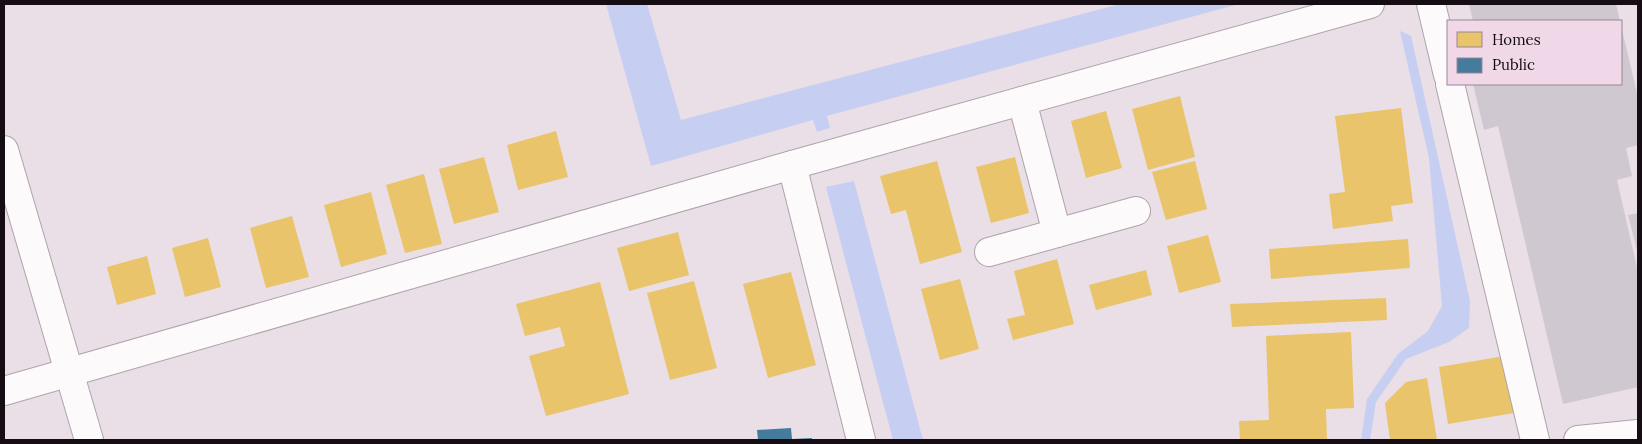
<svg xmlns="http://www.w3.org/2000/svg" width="1642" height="444" font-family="Lora,serif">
  <rect width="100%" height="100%" fill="#eadee7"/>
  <g fill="#c6cff2">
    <path d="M606 4H647L681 120 1120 4H1239L827 116 830 128 817 132 813 120 651 166Z"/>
    <path d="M1400 31 1411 36 1470 301 1469 328 1449 342 1406 359 1376 402 1370 440H1361L1367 399 1398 354 1428 331 1442 306 1429 158Z"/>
    <path d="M854 181 923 440H893L826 187Z"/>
  </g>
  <g fill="#e9c46a">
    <path d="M1180 96 1195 157 1148 170 1132 109Z"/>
    <path d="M1401 108 1413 203 1391 206 1393 221 1333 229 1329 194 1345 192 1335 116Z"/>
    <path d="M1106 111 1122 168 1086 178 1071 121Z"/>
    <path d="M556 131 568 177 518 190 507 145Z"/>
    <path d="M484 157 499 212 454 224 439 169Z"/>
    <path d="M1015 157 1029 213 991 223 976 167Z"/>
    <path d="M937 161 962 252 920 264 906 210 891 214 880 176Z"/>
    <path d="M1195 161 1207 209 1166 220 1152 172Z"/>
    <path d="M424 174 442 244 405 253 386 185Z"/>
    <path d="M371 192 387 254 341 267 324 205Z"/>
    <path d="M292 216 309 277 266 288 250 228Z"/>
    <path d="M678 232 689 275 629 291 617 248Z"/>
    <path d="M1208 235 1221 282 1179 293 1167 246Z"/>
    <path d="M208 238 221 287 185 297 172 248Z"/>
    <path d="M1408 239 1410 268 1271 279 1269 249Z"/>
    <path d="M147 256 156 294 117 305 107 267Z"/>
    <path d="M1057 259 1074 324 1013 340 1007 319 1025 315 1014 271Z"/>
    <path d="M1146 270 1152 295 1096 310 1089 285Z"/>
    <path d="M791 272 816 365 768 378 743 284Z"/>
    <path d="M960 279 979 349 940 360 921 289Z"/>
    <path d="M694 281 717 368 670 380 647 293Z"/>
    <path d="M600 282 629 394 546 416 529 356 565 346 560 327 525 336 516 304Z"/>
    <path d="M1386 298 1387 320 1232 327 1230 304Z"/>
    <path d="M1351 332 1354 408 1326 409 1327 440H1240L1239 421 1269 420 1266 336Z"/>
    <path d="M1505 356 1514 413 1448 424 1439 367Z"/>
    <path d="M1427 378 1437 440H1390L1385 403 1406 382Z"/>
  </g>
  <path fill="#457b9d" d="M791 428 792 439 812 438V440H758L757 430Z"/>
  <g fill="#cfc8d0">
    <path d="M1469 4H1616L1620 21H1473Z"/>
    <path d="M1621 26 1638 97V145L1626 148 1632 176 1617 180 1638 272V387L1563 404 1498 126 1484 130 1473 84H1621Z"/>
    <path d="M1638 213V254L1628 215Z"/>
  </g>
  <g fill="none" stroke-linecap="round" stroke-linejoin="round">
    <g stroke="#ada4aa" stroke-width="30">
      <g id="minor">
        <path d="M1431 4 1448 75"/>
        <path d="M1450 84 1535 440"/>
        <path d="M1022 101 1057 233"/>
        <path d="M4 150 89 440"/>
        <path d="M792 165 861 440"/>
        <path d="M989 252 1136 211"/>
        <path d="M4 391 792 165 1370 4"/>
        <path d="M1578 440 1638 434"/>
      </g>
    </g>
    <use href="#minor" stroke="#fcfafb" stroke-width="28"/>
  </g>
  <rect width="1642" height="444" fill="none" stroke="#150d13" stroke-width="10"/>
  <rect x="1447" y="20" width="175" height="65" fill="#f0d8e9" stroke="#988793"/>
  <rect x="1457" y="32" width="25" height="15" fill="#e9c46a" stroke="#988793"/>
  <text x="1492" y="45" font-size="15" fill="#150d13">Homes</text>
  <rect x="1457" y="58" width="25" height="15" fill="#457b9d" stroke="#988793"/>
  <text x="1492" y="70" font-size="15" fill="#150d13">Public</text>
</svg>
